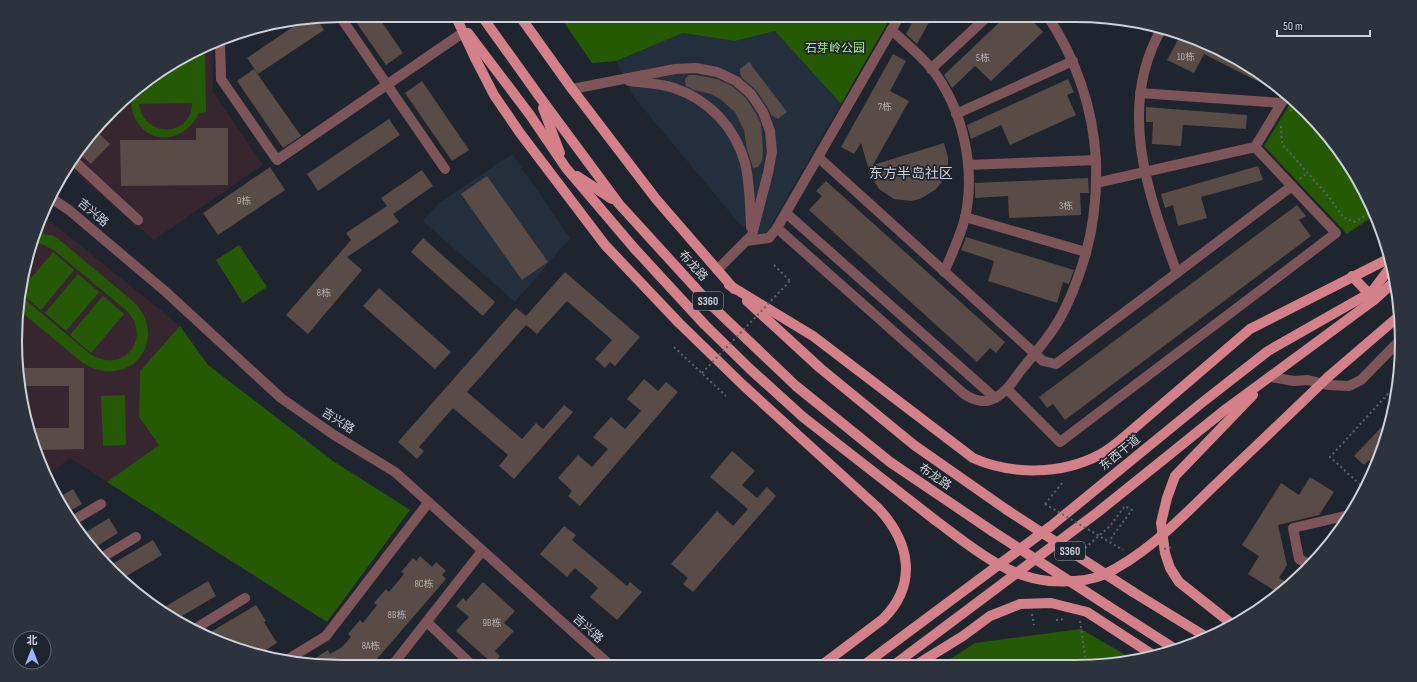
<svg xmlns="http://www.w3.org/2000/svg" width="1417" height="682" font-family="'Sofia Sans Condensed','Noto Sans SC',sans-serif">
  <rect width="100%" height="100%" fill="#1e252f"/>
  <g fill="#242f3e">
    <path d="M775 31 841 104 764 237 739 223 634 97 616 61 683 33 735 41Z"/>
    <path d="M512 154 570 238 515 302 423 221 439 203Z"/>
  </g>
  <g fill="#372630">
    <path d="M212 45 213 92 263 165 154 240 67 166 96 126 142 83Z"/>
    <path d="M44 216 180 326 140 371 139 417 159 445 107 482 70 458 46 476 18 383 21 277Z"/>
  </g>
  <g fill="#265906" fill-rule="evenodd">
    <path d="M205 49 206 112 199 113C187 140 152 148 136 120 131 112 131 102 131 93L142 83ZM192 103C192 137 144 139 139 104Z"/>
    <path d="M38 233 54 236 62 242 135 303C170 342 128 391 83 363L20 311 21 296 90 354C122 375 153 339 127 311L55 251 42 244H34Z"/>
    <path d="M239 245 267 287 243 303 216 260Z"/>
    <path d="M53 252 74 270 41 310 21 293V290Z"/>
    <path d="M78 274 99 292 66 331 45 313Z"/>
    <path d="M103 296 124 314 91 353 70 335Z"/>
    <path d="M125 395 126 445 103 446 101 396Z"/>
    <path d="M1081 629 1134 660 1119 664 941 665 975 643Z"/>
  </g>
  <g fill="#255a03">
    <path d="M559 15H892L841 104 775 31 735 41 683 33 616 61 592 63Z"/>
    <path d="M1293 99 1307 111 1347 160 1376 214 1347 234 1264 146Z"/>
    <path d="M180 326 208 365 333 461 410 510 327 622 107 482 159 445 139 417 140 371Z"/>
  </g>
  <g fill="#594b45">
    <path d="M351 15H377L403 53 386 65Z"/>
    <path d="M916 15H933L917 44 906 34Z"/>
    <path d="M1007 15H1027L1043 32 991 81 975 66 952 88 944 75Z"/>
    <path d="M317 19 324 30 258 74 247 58 300 22Z"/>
    <path d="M1181 34 1201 40 1257 70 1277 86 1275 90 1204 54 1194 73 1167 60Z"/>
    <path d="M893 54 906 61 890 91 909 101 873 165 944 143 948 158V167L945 176 941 183 935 190 920 199 911 201 894 199 879 189 870 174 861 143 854 154 841 147Z"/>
    <path d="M749 62 787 112 778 119 771 115 768 108 756 90 742 78 740 73V69Z"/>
    <path d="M254 69 301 136 283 148 237 81Z"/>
    <path d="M689 75H696L717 79 732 86 746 98 757 115 761 124 763 150 762 161 758 167 753 168 747 149 744 130 735 112 720 99 711 94 694 90 686 86 685 82V79Z"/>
    <path d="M1068 79 1074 92 1067 95 1076 115 1010 145 1001 125 971 139 967 125Z"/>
    <path d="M422 81 469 150 452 161 405 93Z"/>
    <path d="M1146 107 1247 115 1246 129 1183 125 1181 146 1152 144 1153 122H1146Z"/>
    <path d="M389 119 400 135 318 191 307 174Z"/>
    <path d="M196 128H228V185L121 186 120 140H196Z"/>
    <path d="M94 129 110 144 91 164 77 152Z"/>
    <path d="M1258 166 1263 180 1201 197 1207 218 1178 226 1173 205 1165 208 1161 194Z"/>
    <path d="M270 167 285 190 218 235 203 213Z"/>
    <path d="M422 170 433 186 393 214 399 222 347 257 362 270 308 334 286 315 351 240 346 233 387 206 381 198Z"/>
    <path d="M487 176 548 262 522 280 461 194Z"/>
    <path d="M1088 178 1089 193H1080L1081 215 1009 218 1008 196 975 198V183Z"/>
    <path d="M826 181 1005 342 996 353 990 348 977 362 809 210 822 196 816 191Z"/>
    <path d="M1297 205 1306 216 1299 220 1311 236 1065 420 1053 404 1047 408 1039 397Z"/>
    <path d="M966 237 1074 270 1069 284 1063 282 1057 303 988 281 994 261 961 250Z"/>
    <path d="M423 238 495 302 483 316 411 252Z"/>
    <path d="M565 272 640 337 615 366 610 362 605 368 595 359 612 340 567 301 537 334 526 325 467 392 522 439 536 423 543 429 564 405 573 412 514 479 499 466 508 455 453 408 419 447 424 451 417 459 398 442 516 308 526 316Z"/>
    <path d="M379 288 451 352 435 369 363 306Z"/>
    <path d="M18 368H84V449L38 450 31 428H69V386H19Z"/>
    <path d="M644 379 658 391 666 382 678 392 580 506 568 496 572 491 558 478 578 455 592 467 608 449 593 437 611 417 625 429 641 411 627 399Z"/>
    <path d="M1393 415 1377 466 1376 468 1369 460 1364 465 1354 456Z"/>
    <path d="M732 451 755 471 742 485 757 498 767 487 776 496 693 592 683 584 688 578 671 564 717 511 733 526 748 509 710 477Z"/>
    <path d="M1310 477 1334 492 1319 515 1278 525 1287 565 1279 578 1290 584 1280 594 1248 574 1259 556 1242 545 1281 483 1299 495Z"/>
    <path d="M73 489 82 504 68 512 58 498Z"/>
    <path d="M109 518 118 533 94 548 83 534Z"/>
    <path d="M564 526 576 535 572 540 627 586 630 582 642 592 617 620 590 597 598 588 575 568 567 577 540 554Z"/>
    <path d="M153 540 162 555 120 580 107 567Z"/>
    <path d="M420 556 432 567 436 562 446 571 442 575 446 579 370 667H341L306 664 328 650 330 654 342 647 351 637 348 634 360 620 363 623 377 605 374 603 386 589 389 592 404 574 401 572 413 558 416 561Z"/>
    <path d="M208 581 216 596 175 620 158 611Z"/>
    <path d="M483 582 515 611 504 623 514 631 495 651 500 656 493 664 456 631 469 617 456 606 463 598 466 601Z"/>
    <path d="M256 605 266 621 264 622 277 643 258 655 216 642 204 636Z"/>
  </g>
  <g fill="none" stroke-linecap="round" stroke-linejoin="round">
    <g stroke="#5d636c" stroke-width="2" stroke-dasharray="2 3" stroke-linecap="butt">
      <path d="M1290 111 1295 107 1301 106"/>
      <path d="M1281 126 1282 144 1329 197 1343 217 1354 222 1374 211"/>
      <path d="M1300 179 1307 173"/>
      <path d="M1376 215 1371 219 1377 216"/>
      <path d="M1379 221 1375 225 1379 223"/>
      <path d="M1382 232 1378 235 1382 233"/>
      <path d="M774 265 790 281"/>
      <path d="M674 347 726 396"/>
      <path d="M1364 488 1330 457 1398 383"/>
      <path d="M1045 504 1063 482"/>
      <path d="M1085 548 1110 526 1125 506 1132 510 1109 541"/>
      <path d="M1032 614 1034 625"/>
      <path d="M1056 620 1066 619"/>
      <path d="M1080 621 1086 662"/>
      <path d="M1083 664 1086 662 1090 664"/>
    </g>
    <g stroke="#7d5457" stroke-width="10">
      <path d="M339 15 445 169"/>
      <path d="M1162 28C1116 107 1148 194 1177 273"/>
      <path d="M891 30C905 42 919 54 931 68 963 108 976 168 965 218 960 237 952 254 944 272"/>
      <path d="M220 41 221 79 277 160 464 32"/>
      <path d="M931 69 989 15"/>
      <path d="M629 81C643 83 660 83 674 88 709 100 735 127 745 163 750 183 750 206 751 227"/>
      <path d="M572 89 675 69 696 68 717 72 736 81 751 94 763 112 770 131 772 152 768 173 752 235 717 270"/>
      <path d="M1140 93 1281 103"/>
      <path d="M956 114 1073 61"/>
      <path d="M818 157 1043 361 1056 364 1292 186"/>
      <path d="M72 159 138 220"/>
      <path d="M968 165 1096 160"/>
      <path d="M1096 183 1255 147"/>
      <path d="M51 198 69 210 166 292 281 398 334 435 395 472 611 666"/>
      <path d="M786 213 995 398"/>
      <path d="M965 217 1086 252"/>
      <path d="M777 228 964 394C973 400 985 404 995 398 1007 392 1014 379 1022 369 1032 357 1043 344 1052 331 1068 308 1078 280 1086 253 1094 224 1097 191 1096 160 1093 108 1076 59 1047 15"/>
      <path d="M746 241 769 238 777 228 900 15"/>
      <path d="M1271 377 1294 381 1308 380 1328 385 1349 386 1361 380 1402 338"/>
      <path d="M1007 389 1060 442 1336 233 1255 147 1287 94"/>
      <path d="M74 520 101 504"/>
      <path d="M101 558 136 537"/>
      <path d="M1310 565 1299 559 1293 528 1349 515"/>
      <path d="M427 622 474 667"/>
      <path d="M193 630 245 598"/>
      <path d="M285 661 326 636 428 503"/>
      <path d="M391 667 482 551"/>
    </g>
    <g stroke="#d48089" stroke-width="10">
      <path d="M455 15 474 56 494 95 520 133 605 245 679 323 744 386 879 509C910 543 918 584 883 619L822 665"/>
      <path d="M481 15 539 96 619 204 712 306 796 386 890 462 992 531"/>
      <path d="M519 15 572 89 656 199 734 289"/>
      <path d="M468 33 530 115 566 168 634 248 705 325 750 369 803 417 935 520"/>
      <path d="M543 108 560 153"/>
      <path d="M577 176 612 199"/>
      <path d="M1352 276 1373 298"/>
      <path d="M729 285 813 336 973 458C1011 475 1061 475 1099 455 1108 450 1116 444 1124 437L1250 329 1390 258"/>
      <path d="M747 301 820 368 914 445 1007 510"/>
      <path d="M1328 377 1399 316"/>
      <path d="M1133 592 1208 638"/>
      <path d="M1108 606 1175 649"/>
      <path d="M1232 624 1179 582 1170 568 1165 553 1161 523 1167 498 1175 476 1253 395"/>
      <path d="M864 665 1051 526 1199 405 1268 351 1368 294 1374 289 1392 265"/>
      <path d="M894 665 1098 512 1159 463 1226 409 1374 300 1396 280"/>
      <path d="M916 665 963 636 990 616 1020 604 1051 603 1087 612 1153 655"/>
    </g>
    <g stroke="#5d636c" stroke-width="2" stroke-dasharray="2 3" stroke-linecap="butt">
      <path d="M702 373 790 281"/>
      <path d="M1045 504 1123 550"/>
      <path d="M1164 549 1172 547"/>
    </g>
    <g stroke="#d48089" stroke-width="10">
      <path d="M1007 510 1133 592"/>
      <path d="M935 520C969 545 1005 577 1049 581 1067 582 1087 582 1103 575 1146 555 1180 519 1214 486 1252 450 1290 414 1328 377"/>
      <path d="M992 531 1108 606"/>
    </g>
  </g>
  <g text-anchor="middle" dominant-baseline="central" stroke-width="3.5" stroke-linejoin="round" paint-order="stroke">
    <g font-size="10" fill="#b0b0b3">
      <text x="1186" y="57">10栋</text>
      <text x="983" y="58">5栋</text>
      <text x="885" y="107">7栋</text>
      <text x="244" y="201">9栋</text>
      <text x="1066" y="206">3栋</text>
      <text x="324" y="293">8栋</text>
      <text x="424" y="584">8C栋</text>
      <text x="397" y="615">8B栋</text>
      <text x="492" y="623">9B栋</text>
      <text x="371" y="646">8A栋</text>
    </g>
    <g fill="#1e252f" stroke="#989ea5" stroke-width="1">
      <rect x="693" y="292" width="30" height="18" rx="3"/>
      <rect x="1055" y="542" width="30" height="18" rx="3"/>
    </g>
    <g font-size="11" font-weight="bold" fill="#cdd2d8">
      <text x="708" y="301">S360</text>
      <text x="1070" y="551">S360</text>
    </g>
    <g font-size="12" fill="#a7f089" stroke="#1e252f">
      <text x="835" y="48">石芽岭公园</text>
    </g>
    <g font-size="12" fill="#cdd2d8" stroke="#1e252f">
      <text transform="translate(93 213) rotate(40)">吉兴路</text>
      <text transform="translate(693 266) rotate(48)">布龙路</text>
      <text transform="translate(338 421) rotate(33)">吉兴路</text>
      <text transform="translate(1120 453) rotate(-39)">东西干道</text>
      <text transform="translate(935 477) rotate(34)">布龙路</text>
      <text transform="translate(588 629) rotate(42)">吉兴路</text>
    </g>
    <g font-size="14" fill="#cdd2d8" stroke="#1e252f">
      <text x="911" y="173">东方半岛社区</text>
    </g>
  </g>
  <path d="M0 0H1417V682H0ZM341 22H1076A319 319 0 0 1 1395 341V341A319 319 0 0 1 1076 660H341A319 319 0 0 1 22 341V341A319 319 0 0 1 341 22Z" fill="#2c333d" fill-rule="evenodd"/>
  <path fill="none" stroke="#cdd2d8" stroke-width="2" d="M341 22H1076A319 319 0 0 1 1395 341V341A319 319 0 0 1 1076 660H341A319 319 0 0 1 22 341V341A319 319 0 0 1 341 22Z"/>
  <g transform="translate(32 650)"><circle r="19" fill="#1e252f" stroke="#646a73"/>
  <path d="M0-3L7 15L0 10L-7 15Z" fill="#a0b3fd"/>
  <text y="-6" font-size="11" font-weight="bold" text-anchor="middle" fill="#cdd2d8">北</text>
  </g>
  <path d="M1277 30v6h93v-6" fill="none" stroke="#cdd2d8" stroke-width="2"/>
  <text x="1283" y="30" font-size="12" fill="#cdd2d8" stroke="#1e252f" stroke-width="3" paint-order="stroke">50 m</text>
</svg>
